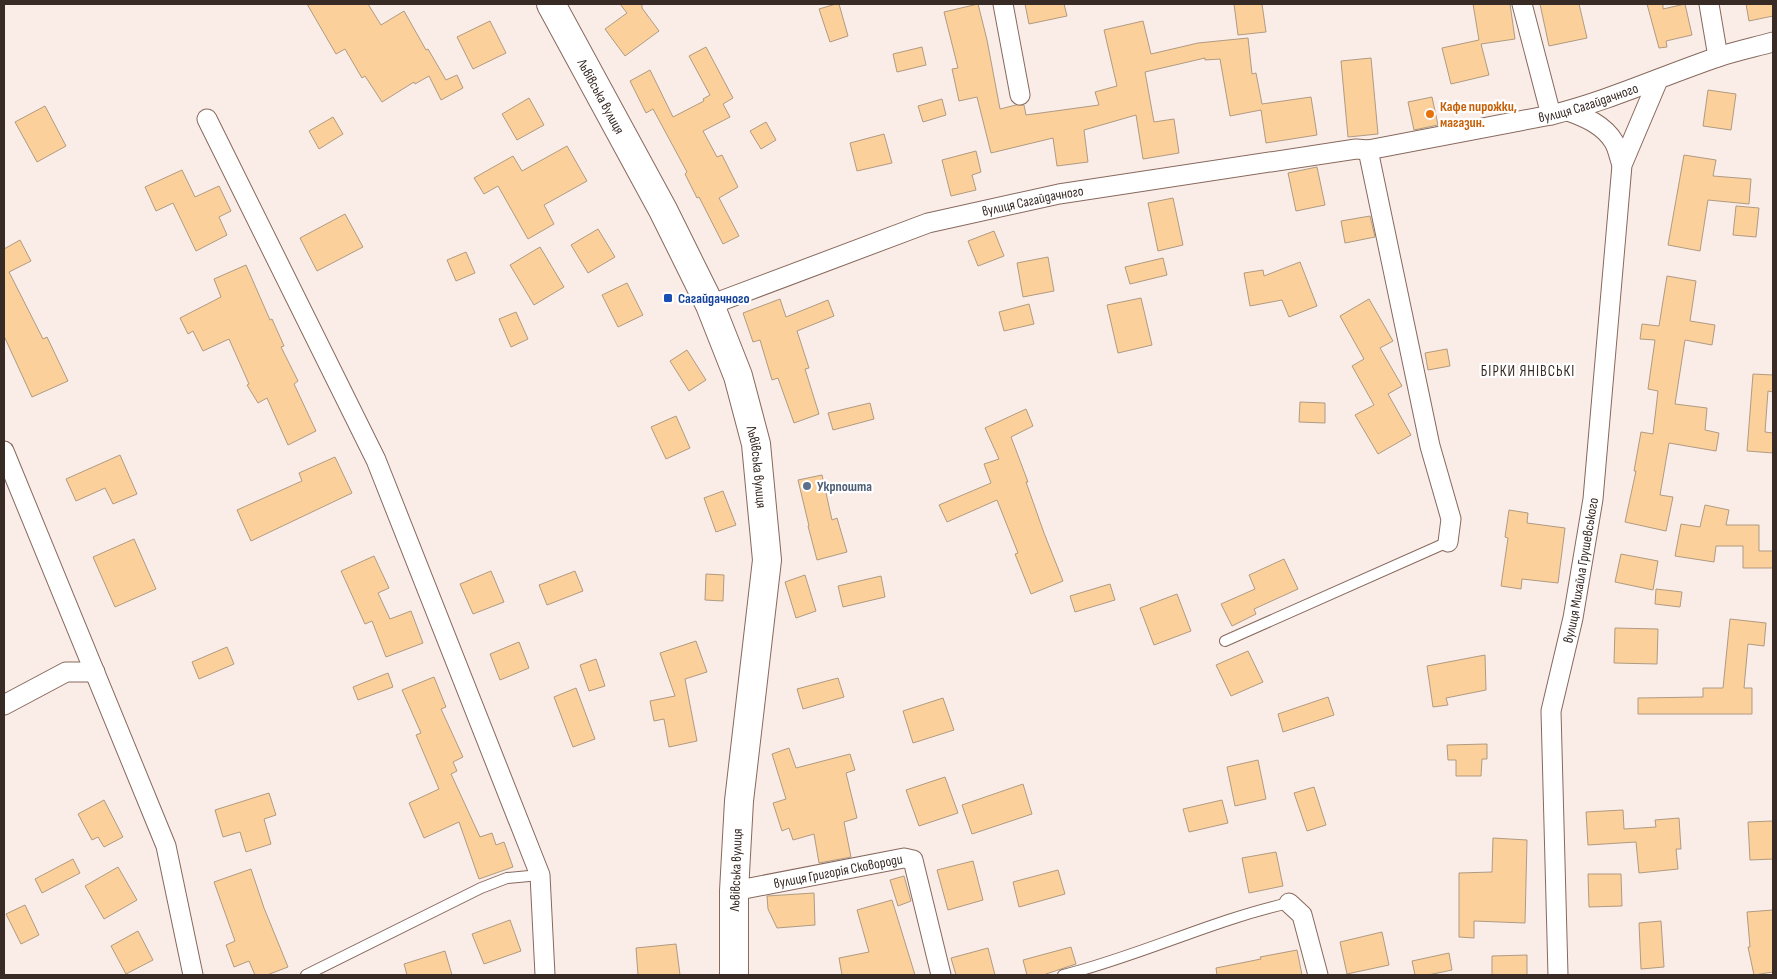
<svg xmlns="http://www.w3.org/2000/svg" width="1777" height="979" font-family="'Sofia Sans Condensed',sans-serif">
  <rect width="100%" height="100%" fill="#faece7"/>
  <g fill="#fcd09a" stroke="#b09b82">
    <path d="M307 4H368L381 25 404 11 426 50 428 49 446 80 457 75 463 88 441 100 429 76 415 84 414 82 382 102 365 76 362 78 345 49 336 54Z"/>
    <path d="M620 4H642V8L659 31 625 56 605 29 627 13Z"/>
    <path d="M836 4H839L848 36 830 42 819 9Z"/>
    <path d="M978 4 987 40 1000 109 1016 105H1024L1026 115 1099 105 1095 92 1117 86 1104 30 1143 21 1151 54 1198 43 1248 38 1252 74 1256 73 1262 104 1311 97 1317 135 1266 143 1261 110 1230 116 1220 59 1205 60V58L1145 72 1154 122 1174 119 1179 153 1143 159 1136 115 1084 130 1088 162 1057 166 1053 138 991 153 977 97 959 101 952 69 958 68 944 12Z"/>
    <path d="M1025 4H1064L1067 16 1029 24Z"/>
    <path d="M1234 4H1262L1266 32 1238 35Z"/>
    <path d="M1473 4H1510L1515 39 1481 44 1489 75 1451 84 1442 48 1479 40Z"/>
    <path d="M1540 4H1579L1587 38 1549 46Z"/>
    <path d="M1647 4H1663V9L1685 4 1692 35 1666 41 1667 47 1659 48Z"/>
    <path d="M1746 4H1773V16L1749 21Z"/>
    <path d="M490 21 506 53 473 69 457 37Z"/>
    <path d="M706 47 733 98 723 104 730 117 703 131 717 157 722 155 738 187 719 198 739 236 723 244 699 197 697 198 685 174 687 172 653 109 646 113 630 81 650 70 673 117 704 101 703 99 710 95 689 56Z"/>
    <path d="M922 47 926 65 897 72 893 54Z"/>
    <path d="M1371 58 1378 134 1348 137 1341 61Z"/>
    <path d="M1708 90 1736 94 1731 130 1703 126Z"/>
    <path d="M1432 97 1438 125 1414 130 1408 102Z"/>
    <path d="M529 98 544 125 517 140 502 114Z"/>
    <path d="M942 99 946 115 923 122 918 106Z"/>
    <path d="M45 106 66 146 37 162 15 122Z"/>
    <path d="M333 117 343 134 319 149 309 131Z"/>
    <path d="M766 122 776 140 761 149 750 131Z"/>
    <path d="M884 134 892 163 857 171 850 143Z"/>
    <path d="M567 146 587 181 544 205 554 224 528 239 498 186 484 194 474 178 513 156 522 171Z"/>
    <path d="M976 151 981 172 972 175 976 190 951 196 942 160Z"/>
    <path d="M1684 155 1716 160 1713 176 1751 179 1749 204 1708 200 1700 251 1668 245Z"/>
    <path d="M1317 167 1325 205 1296 211 1288 173Z"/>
    <path d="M182 170 195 197 219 186 231 211 219 217 227 235 196 251 173 203 156 211 145 187Z"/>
    <path d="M1173 198 1183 245 1158 251 1148 203Z"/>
    <path d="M1736 206 1759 208 1756 237 1733 235Z"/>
    <path d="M345 214 363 247 317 271 300 238Z"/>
    <path d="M1370 216 1375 237 1345 243 1341 221Z"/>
    <path d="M598 229 615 257 588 273 571 245Z"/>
    <path d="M994 231 1004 256 978 266 968 241Z"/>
    <path d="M20 240 31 261 9 272 43 339 47 337 68 381 32 397 4 336V249Z"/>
    <path d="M540 247 564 287 534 305 510 265Z"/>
    <path d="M466 252 475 273 456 281 447 260Z"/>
    <path d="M1048 257 1054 291 1023 297 1017 263Z"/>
    <path d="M1163 258 1167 275 1130 284 1125 267Z"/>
    <path d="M1300 262 1317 306 1289 317 1282 300 1250 306 1244 273 1263 270 1264 276Z"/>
    <path d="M246 265 270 320 272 319 284 346 281 347 298 381 294 384 316 431 288 445 267 398 258 403 247 385 249 384 229 339 203 351 193 331 188 334 180 318 221 297 214 279Z"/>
    <path d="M1667 276 1696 281 1690 321 1715 325 1712 345 1685 340 1675 404 1707 408 1705 430 1719 433 1716 451 1669 443 1660 495 1673 497 1666 531 1625 522 1636 471H1634L1641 432 1653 434 1658 391 1648 389 1655 340 1640 339 1642 324 1659 326Z"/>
    <path d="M627 283 643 315 618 327 602 295Z"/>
    <path d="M1141 298 1152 345 1118 353 1107 305Z"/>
    <path d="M780 299 786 317 828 300 834 316 797 331 809 368 805 369 819 414 794 423 778 378 772 380 760 340 753 342 743 313Z"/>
    <path d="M1369 299 1393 341 1380 348 1402 386 1388 394 1411 435 1378 454 1355 415 1374 405 1352 366 1364 359 1340 316Z"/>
    <path d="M1029 304 1034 324 1004 331 999 312Z"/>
    <path d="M516 312 528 339 511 347 499 319Z"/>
    <path d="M1447 349 1450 366 1428 370 1425 353Z"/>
    <path d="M687 350 706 380 689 391 670 361Z"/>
    <path d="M1753 374 1773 375V392L1768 391 1765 432 1773 433V453L1747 451Z"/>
    <path d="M1300 402 1325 403V423L1299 422Z"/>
    <path d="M870 403 874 419 833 430 828 413Z"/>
    <path d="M1026 409 1033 426 1011 437 1028 482H1026L1044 533 1063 581 1031 594 1015 554 1018 553 997 500 947 522 939 505 991 483 984 464 999 459 985 428Z"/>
    <path d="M676 416 690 448 666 459 651 427Z"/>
    <path d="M120 455 137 494 113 504 105 488 76 501 66 479Z"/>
    <path d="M335 457 352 493 251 541 237 510 302 481 299 473Z"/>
    <path d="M822 475 832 520 837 518 847 552 817 560 808 526H809L798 480Z"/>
    <path d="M723 491 736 525 716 532 704 498Z"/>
    <path d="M1705 505 1729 510 1726 525H1759V551H1773V568H1743V546H1716L1714 562 1675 556 1681 524 1700 527Z"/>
    <path d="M1509 510 1528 513 1527 523 1565 528 1558 583 1522 579 1521 589 1501 586 1508 538 1505 537Z"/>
    <path d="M134 539 156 589 115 607 93 557Z"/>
    <path d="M1621 554 1658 561 1653 590 1615 582Z"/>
    <path d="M374 556 389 588 378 593 390 619 411 611 423 643 386 657 372 621 365 624 341 571Z"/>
    <path d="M1284 559 1298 589 1254 609 1256 614 1232 626 1221 604 1255 589 1249 575Z"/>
    <path d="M491 571 504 602 473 614 460 584Z"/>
    <path d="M575 571 583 591 547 605 539 585Z"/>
    <path d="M706 574 724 575 723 601 705 600Z"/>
    <path d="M805 575 816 611 796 618 785 582Z"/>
    <path d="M881 576 885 597 843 607 838 586Z"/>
    <path d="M1110 584 1115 600 1075 612 1070 596Z"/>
    <path d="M1656 589 1682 592 1680 607 1655 604Z"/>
    <path d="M1177 594 1191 631 1154 645 1140 608Z"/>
    <path d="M1730 619 1766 623 1764 646 1748 644 1744 688H1752V714H1638V698L1703 697V688H1723Z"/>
    <path d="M1615 628 1658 629 1657 664 1614 663Z"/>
    <path d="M696 641 707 672 685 679 697 741 669 747 664 719 654 721 650 701 675 696 660 653Z"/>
    <path d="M519 642 529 668 500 680 490 654Z"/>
    <path d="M227 647 234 664 199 679 192 662Z"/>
    <path d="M1248 651 1263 682 1231 696 1216 665Z"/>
    <path d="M1485 655 1486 690 1446 698 1448 705 1433 707 1427 666Z"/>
    <path d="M596 659 605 686 589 691 580 665Z"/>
    <path d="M388 673 393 687 358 700 353 687Z"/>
    <path d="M434 677 446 707 441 709 463 757 453 762 457 771 451 774 480 837 492 833 496 845 504 842 513 867 479 879 459 822 424 838 409 803 439 789 416 735 421 733 402 690Z"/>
    <path d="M838 678 844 697 803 709 797 689Z"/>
    <path d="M576 688 595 739 573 747 554 697Z"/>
    <path d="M1328 697 1334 715 1283 732 1278 714Z"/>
    <path d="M943 698 954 730 913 743 903 711Z"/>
    <path d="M1487 744V759H1482L1481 776H1456V760H1448L1447 745Z"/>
    <path d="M789 748 796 768 850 754 855 770 846 773 857 818 844 822 851 857 819 863 814 834 793 840 789 828 782 831 773 803 786 799 772 754Z"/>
    <path d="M1258 760 1266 799 1235 806 1227 767Z"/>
    <path d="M945 777 958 813 919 826 906 790Z"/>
    <path d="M1023 784 1032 814 972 834 962 805Z"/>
    <path d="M1314 787 1326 825 1307 831 1294 793Z"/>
    <path d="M269 793 276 815 264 819 271 844 246 852 240 832 223 837 215 810Z"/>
    <path d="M104 800 123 837 104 847 98 837 92 840 78 814Z"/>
    <path d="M1222 800 1228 823 1189 832 1183 809Z"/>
    <path d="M1623 810 1624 829 1656 827 1655 820 1679 818 1681 849H1676L1678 869 1639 873 1636 842 1588 845 1586 812Z"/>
    <path d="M1773 821V859L1750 860 1748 822Z"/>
    <path d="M1493 838 1527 840 1525 923 1474 921V938L1459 937V873L1492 872Z"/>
    <path d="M1276 852 1283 886 1249 893 1242 858Z"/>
    <path d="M73 859 80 873 42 893 35 879Z"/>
    <path d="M973 861 983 900 948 910 937 870Z"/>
    <path d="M118 867 137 900 104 919 85 886Z"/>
    <path d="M251 869 264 908 288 967 267 975H255L249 961 234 967 226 945 235 941 214 882Z"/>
    <path d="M1058 870 1065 894 1019 907 1013 882Z"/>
    <path d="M1588 874H1621L1622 906 1589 907Z"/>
    <path d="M904 876 911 901 898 906 890 880Z"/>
    <path d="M814 893 815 925 777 928 768 909 767 896Z"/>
    <path d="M892 900 915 975H842L839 958 869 952 857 910Z"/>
    <path d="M25 905 39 935 21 944 6 914Z"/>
    <path d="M1773 910V972L1754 975 1748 947H1750L1747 912Z"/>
    <path d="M510 920 521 951 484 964 472 934Z"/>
    <path d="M1661 921 1664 967 1641 969 1639 923Z"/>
    <path d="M138 931 153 960 126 974 111 946Z"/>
    <path d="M1382 932 1389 965 1347 974 1340 942Z"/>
    <path d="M676 944 680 975H638L636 948Z"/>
    <path d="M1071 947 1076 964 1043 975H1027L1023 960Z"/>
    <path d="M988 948 995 975H956L951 958Z"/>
    <path d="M1297 950 1302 975H1217L1216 968 1261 959 1260 957Z"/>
    <path d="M445 951 452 975H407L404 964Z"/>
    <path d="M1449 953 1452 970 1428 975H1415L1412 961Z"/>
    <path d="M1527 955V975H1492V956Z"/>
  </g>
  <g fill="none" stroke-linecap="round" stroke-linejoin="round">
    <g stroke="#87695d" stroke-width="12">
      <g id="lane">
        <path d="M1225 641 1448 542"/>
        <path d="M306 975 481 888 507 878 540 875"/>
        <path d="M1063 975C1140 956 1212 920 1289 903"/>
      </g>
    </g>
    <g stroke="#87695d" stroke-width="21">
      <g id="street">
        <path d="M1003 4 1020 95"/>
        <path d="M1522 4 1551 115"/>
        <path d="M1709 4 1718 57"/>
        <path d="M1568 111C1585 117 1604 125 1614 142 1618 149 1619 157 1622 165"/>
        <path d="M207 119 376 460 540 875 545 975"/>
        <path d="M1368 150 1430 446 1451 519 1448 542"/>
        <path id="s1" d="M710 305 928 223 1059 194 1356 149 1368 150 1551 115C1608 101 1662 76 1718 57 1736 51 1755 47 1773 42"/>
        <path d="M4 451 166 846 193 975"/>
        <path d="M4 705 66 672H95"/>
        <path id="s2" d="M734 891 904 858 913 860 941 975"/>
        <path d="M1289 903 1302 915 1318 975"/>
        <path id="s3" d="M1558 975 1551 711 1573 618 1593 499 1622 165 1658 80"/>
      </g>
    </g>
    <g stroke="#87695d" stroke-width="30">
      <g id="secondary">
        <path id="s4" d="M551 4 663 210 710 305 738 376 756 444 767 560 739 801 734 891V975"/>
      </g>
    </g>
    <use href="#lane" stroke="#fff" stroke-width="10"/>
    <use href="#street" stroke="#fff" stroke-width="19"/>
    <use href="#secondary" stroke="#fff" stroke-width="28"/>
  </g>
  <circle fill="#e8710a" stroke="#fff" stroke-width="2" cx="1430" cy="114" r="5"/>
  <rect fill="#1a4fb4" stroke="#fff" stroke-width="2" x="663" y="293" width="10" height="10" rx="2.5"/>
  <circle fill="#5c6f8a" stroke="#fff" stroke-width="2" cx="807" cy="486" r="5"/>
  <g text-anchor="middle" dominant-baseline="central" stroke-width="4.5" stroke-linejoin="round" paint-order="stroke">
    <g font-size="14" fill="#382b26" stroke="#fff">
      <text stroke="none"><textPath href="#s4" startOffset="105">Львівська вулиця</textPath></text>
      <text stroke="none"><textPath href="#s1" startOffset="905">вулиця Сагайдачного</textPath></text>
      <text stroke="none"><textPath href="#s1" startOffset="340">вулиця Сагайдачного</textPath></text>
      <text stroke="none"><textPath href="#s4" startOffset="510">Львівська вулиця</textPath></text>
      <text stroke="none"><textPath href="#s3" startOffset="408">вулиця Михайла Грушевського</textPath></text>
      <text transform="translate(736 870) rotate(-88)">Львівська вулиця</text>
      <text stroke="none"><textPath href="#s2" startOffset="106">вулиця Григорія Сковороди</textPath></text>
    </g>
    <g font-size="14" font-weight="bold" fill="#c56008" stroke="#fff" text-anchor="start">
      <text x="1440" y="106">Кафе пирожки,<tspan x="1440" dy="16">магазин.</tspan></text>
    </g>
    <g font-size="14" font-weight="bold" fill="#164399" stroke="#fff" text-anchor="start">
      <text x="678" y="298">Сагайдачного</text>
    </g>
    <g font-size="14" font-weight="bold" fill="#4e5e75" stroke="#fff" text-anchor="start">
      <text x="817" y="486">Укрпошта</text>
    </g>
    <g font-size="15" letter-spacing="1" fill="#382b26" stroke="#fff">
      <text x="1528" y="371">БІРКИ ЯНІВСЬКІ</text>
    </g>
  </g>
  <rect width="1777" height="979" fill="none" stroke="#382b26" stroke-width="10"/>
</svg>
